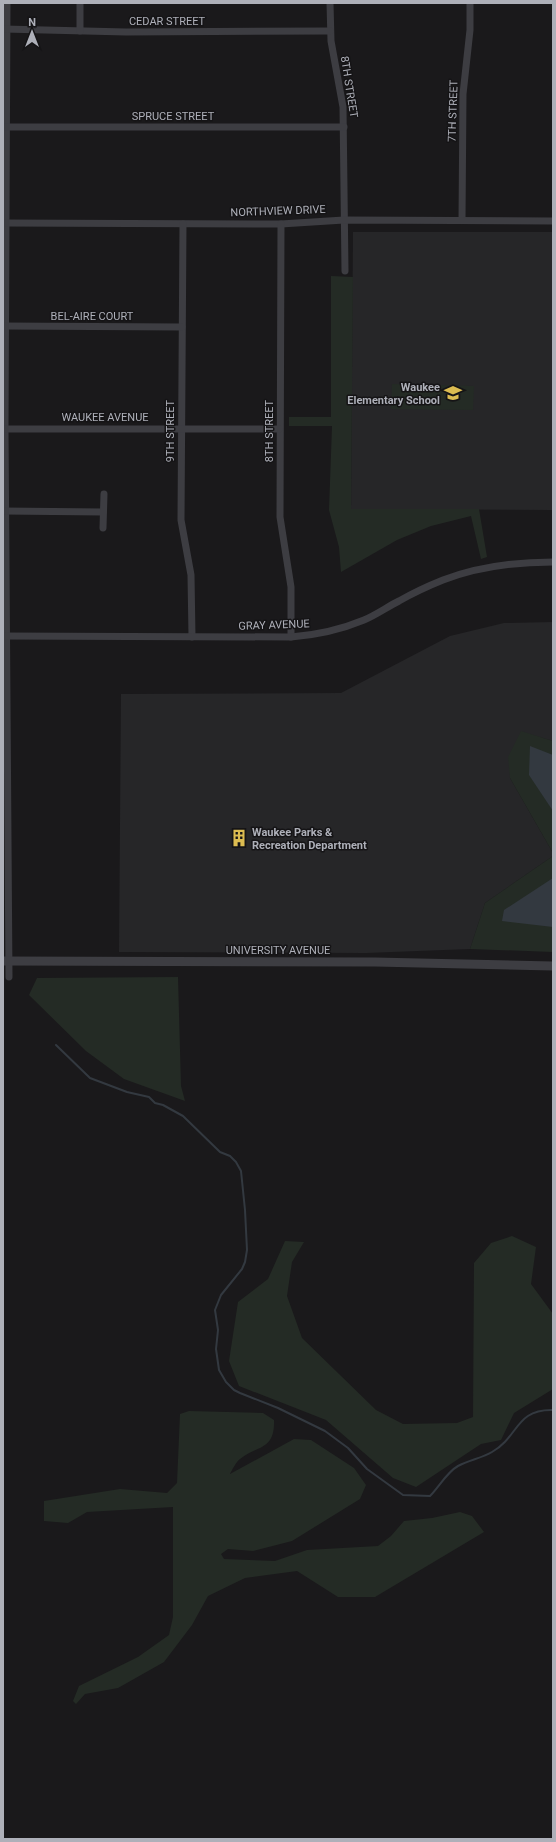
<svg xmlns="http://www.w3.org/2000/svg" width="556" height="1842" font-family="Roboto,sans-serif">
  <rect width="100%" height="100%" fill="#1a191b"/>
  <g fill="#262628">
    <path d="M353 232H553V510L351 509Z"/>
    <path d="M553 622V741L521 732 510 778 553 853V856L485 903 470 949 366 953 119 952 121 694 341 693 450 636 504 623Z"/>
  </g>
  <g fill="#242b25">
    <path d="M331 276 353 277 351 509H479L487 557 481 559 471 516 431 526 397 540 341 572 339 547 329 510 332 426H289V417H331Z"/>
    <path d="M392 384 474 386 473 410 391 409Z"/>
    <path d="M521 731 553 741V853L510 778 508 757Z"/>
    <path d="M553 856V952L470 949 485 903Z"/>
    <path d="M178 977 181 1086 185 1101 124 1079 86 1051 29 995 37 978Z"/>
    <path d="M512 1236 536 1247 531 1284 553 1314V1389L514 1413 501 1440 481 1444 416 1487 393 1478 326 1420 239 1386 229 1361 238 1302 268 1279 285 1241 304 1242 292 1262 287 1296 302 1338 376 1410 403 1424 457 1423 473 1417 474 1263 491 1243Z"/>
    <path d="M189 1411 263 1413 274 1420C275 1450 258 1445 240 1459 236 1462 232 1470 230 1474L294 1439 311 1440 354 1468 366 1485 360 1499 292 1541 253 1551 228 1549 221 1554 224 1559 275 1561 307 1550 378 1546 391 1536 404 1521 432 1518 460 1512 472 1516 484 1532 375 1597H338L297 1571 245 1578 208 1596 192 1625 164 1662 118 1688 85 1694 76 1704 73 1701 79 1686 138 1657 169 1635 173 1617V1507L87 1512 68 1523 44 1521V1501L120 1489 167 1493 177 1483 180 1414Z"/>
  </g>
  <g fill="#333940">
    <path d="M530 746 553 755V811L529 775Z"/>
    <path d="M553 878V927L502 921 504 910Z"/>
  </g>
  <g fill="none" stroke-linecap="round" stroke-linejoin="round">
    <path stroke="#333940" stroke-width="2" d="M56 1045 90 1078 127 1092 149 1097 155 1103 163 1105 183 1116 220 1152 230 1156 236 1162 241 1171 245 1210 247 1250 245 1262 242 1269 221 1295 215 1310 218 1330 216 1349 219 1370 226 1382 234 1390 240 1393 278 1408 325 1431 348 1448 367 1469 403 1495 430 1496C439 1487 447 1472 458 1466 469 1460 482 1458 492 1452 519 1437 515 1409 553 1410"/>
    <g stroke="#3d3d42" stroke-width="7">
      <path d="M7 3 5 429 9 977"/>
      <path d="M330 3 331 41 343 107 345 271"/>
      <path d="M4 29 126 32 330 31"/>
      <path d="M80 31V3"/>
      <path d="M3 127H344"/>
      <path d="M462 220 463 94 470 30V3"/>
      <path d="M3 223 281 224 344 220 553 221"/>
      <path d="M183 224 181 520 191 575 192 637"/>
      <path d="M281 224 280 517 291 587V637"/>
      <path d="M3 326 182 327"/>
      <path d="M3 429H279"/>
      <path d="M3 511 103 512"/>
      <path d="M103 528 104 494"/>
      <path d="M3 636 291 637C316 635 340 630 364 620 376 615 387 607 399 601 413 593 428 586 443 580 477 567 516 562 553 562"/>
    </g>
    <path stroke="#3d3d42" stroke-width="9" d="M3 961 375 962 553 966"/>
  </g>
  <defs>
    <g id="school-bare" transform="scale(1.38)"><path d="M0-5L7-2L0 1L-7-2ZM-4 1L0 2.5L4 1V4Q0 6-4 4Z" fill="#dcbc51" stroke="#151416" stroke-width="2.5" paint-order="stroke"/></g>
    <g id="building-bare" transform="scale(1.38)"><path d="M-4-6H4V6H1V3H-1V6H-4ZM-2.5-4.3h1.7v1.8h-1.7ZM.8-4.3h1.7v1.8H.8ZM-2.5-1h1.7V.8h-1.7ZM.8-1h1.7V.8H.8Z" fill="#dcbc51" stroke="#151416" stroke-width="2.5" paint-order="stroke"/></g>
  </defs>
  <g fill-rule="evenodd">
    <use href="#school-bare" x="453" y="393"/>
    <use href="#building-bare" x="239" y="838"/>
  </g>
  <g text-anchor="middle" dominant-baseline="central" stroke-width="3" stroke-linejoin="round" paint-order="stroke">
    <g font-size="11" fill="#aeb0b9" stroke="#151416">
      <text x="167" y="21">CEDAR STREET</text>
      <text transform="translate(349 87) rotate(81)">8TH STREET</text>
      <text transform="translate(453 111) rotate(-88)">7TH STREET</text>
      <text x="173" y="116">SPRUCE STREET</text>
      <text transform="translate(278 211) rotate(-2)">NORTHVIEW DRIVE</text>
      <text x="92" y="316">BEL-AIRE COURT</text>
      <text x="105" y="417">WAUKEE AVENUE</text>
      <text transform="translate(170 431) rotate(-90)">9TH STREET</text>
      <text transform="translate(269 431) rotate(-90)">8TH STREET</text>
      <text transform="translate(274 625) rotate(-2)">GRAY AVENUE</text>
      <text x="278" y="950">UNIVERSITY AVENUE</text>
    </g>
    <g font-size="11" font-weight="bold" fill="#aeb0b9" stroke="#151416" text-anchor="end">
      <text x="440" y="387">Waukee<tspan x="440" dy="13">Elementary School</tspan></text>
      <text x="252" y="832" text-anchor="start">Waukee Parks &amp;<tspan x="252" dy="13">Recreation Department</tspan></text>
    </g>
  </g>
  <rect width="556" height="1842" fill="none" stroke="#aeb0b9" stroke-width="8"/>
  <g transform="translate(32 32)" stroke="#151416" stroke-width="3" paint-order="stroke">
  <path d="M0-3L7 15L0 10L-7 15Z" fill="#aeb0b9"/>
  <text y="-6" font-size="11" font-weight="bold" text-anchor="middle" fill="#aeb0b9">N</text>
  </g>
</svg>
